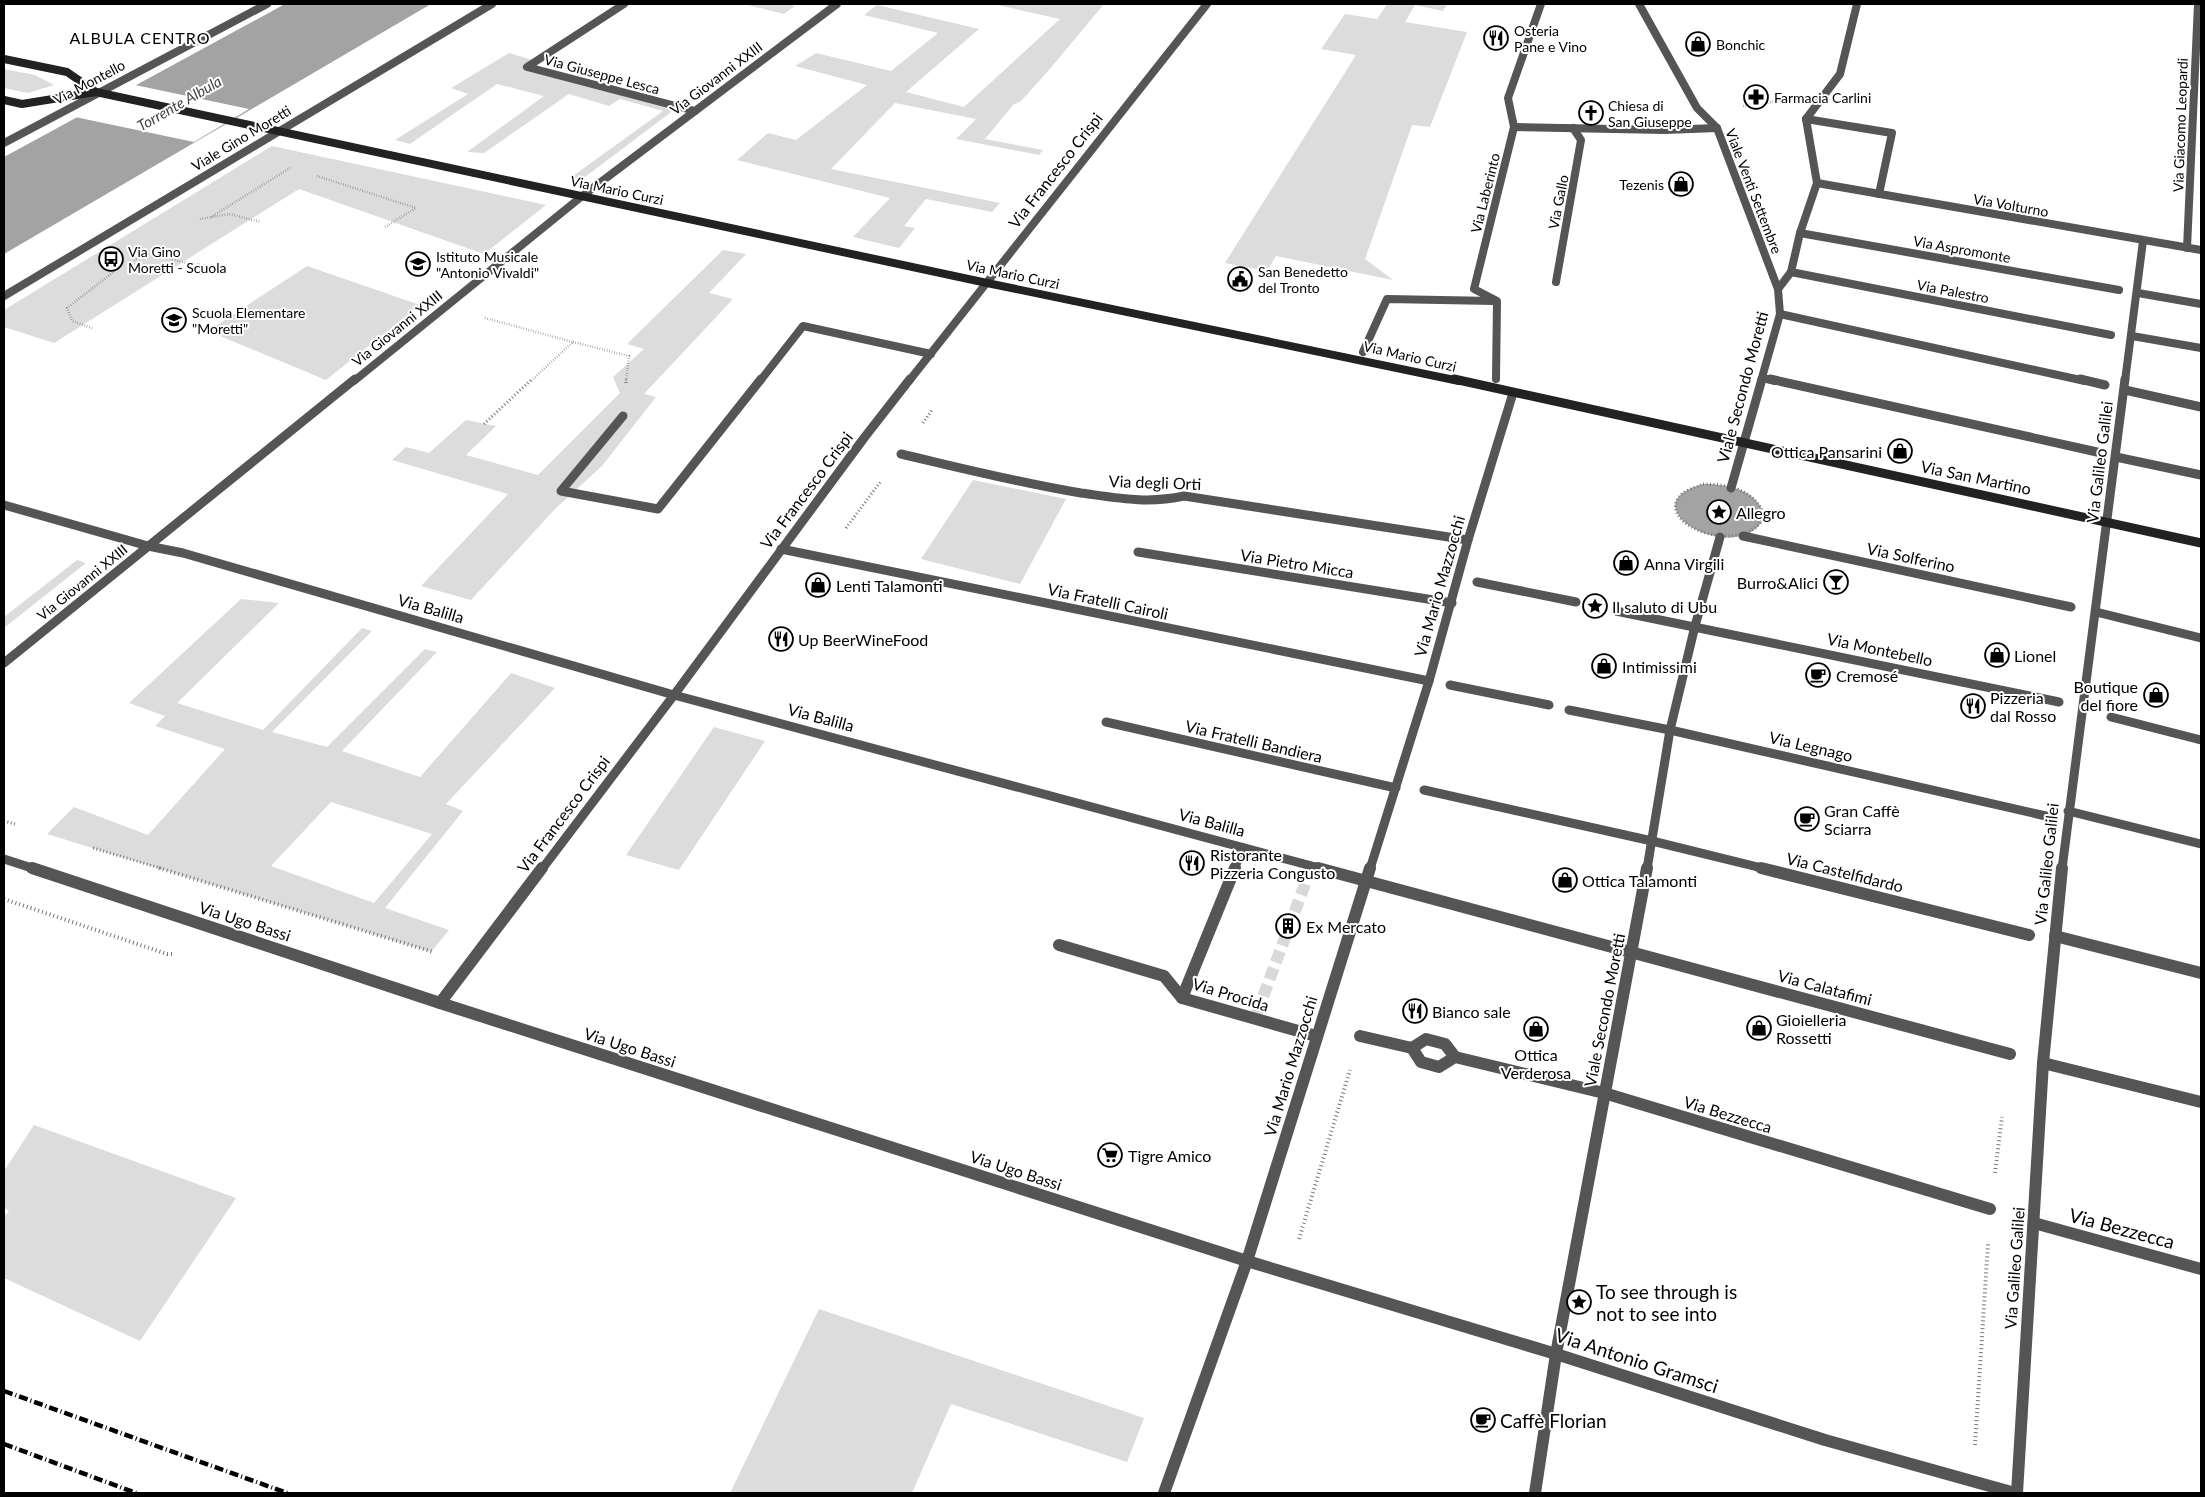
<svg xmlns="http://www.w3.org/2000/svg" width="2205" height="1497" font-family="Lato,sans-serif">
  <rect width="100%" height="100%" fill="#fff"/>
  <g fill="#dcdcdc" fill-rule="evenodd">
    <path d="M744 4H784L795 6 784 14Z"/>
    <path d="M993 4H1104L1049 70 1021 101 1013 105 985 139 1043 150 1039 155 956 139 976 119 895 103 831 169 1000 203 992 212 926 199 904 226 915 228 899 248 853 237 890 198 737 160 768 133 796 140 867 85 795 66 816 53 891 71 938 33 864 15 877 5 979 29 906 92 964 107 1060 19Z"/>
    <path d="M1387 4H1447L1443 11 1415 5 1405 22 1467 32 1430 127 1412 125 1365 259 1393 280 1276 256 1267 271 1225 263 1356 55 1321 49 1345 14 1377 19Z"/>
    <path d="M509 53 536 61 527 66 678 107 581 180 570 178 663 111 620 99 609 106 569 94 484 153 467 152 544 96 497 84 410 144 395 140 468 94 451 88Z"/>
    <path d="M4 69 35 75 54 85 28 93 4 88Z"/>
    <path d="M272 146 546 205 484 254 299 189 54 343 4 327V310Z"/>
    <path d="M723 250 746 254 709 293 733 299 644 394 656 397 602 466 556 508 471 600 421 586 508 494 392 460 406 447 429 453 466 420 496 426 466 455 538 475 620 393 613 377 644 349 627 344Z"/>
    <path d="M307 266 420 305 326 380 208 331Z"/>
    <path d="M973 480 1066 499 1020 584 921 559Z"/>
    <path d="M77 560 86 563 4 628V617Z"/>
    <path d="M241 599 279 603 177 703 263 730 362 628 372 631 272 732 327 747 425 649 437 652 342 751 420 777 511 673 555 688 446 804 463 811 385 908 449 930 431 952 47 834 74 807 148 835 225 749 155 726 165 716 129 703ZM331 802 432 834 374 903 271 866Z"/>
    <path d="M714 727 765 741 679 870 626 855Z"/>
    <path d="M34 1125 236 1198 140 1341 4 1278V1217L9 1211 4 1208V1171Z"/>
    <path d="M819 1309 1144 1418 1127 1462 951 1404 912 1493H730Z"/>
  </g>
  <g fill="#a3a3a3">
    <path d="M285 4H431L4 254V157Z"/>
    <path d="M1703 484C1719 484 1738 486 1751 496 1775 515 1759 534 1735 537 1697 543 1641 501 1703 484Z"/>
  </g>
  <path fill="#fff" d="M135 85 249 109 194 142 75 117Z"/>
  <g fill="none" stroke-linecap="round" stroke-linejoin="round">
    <path stroke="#d9d9d9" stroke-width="12" stroke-dasharray="12 6" stroke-linecap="butt" d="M1257 1013 1305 884"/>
    <g stroke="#777" stroke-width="2.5" stroke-dasharray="0.5 2" stroke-linecap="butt">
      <path d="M1743 106H1757L1779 100"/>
      <path d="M317 176 416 208 385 227"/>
      <path d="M211 217 290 168"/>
      <path d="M200 219 229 214 261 222"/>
      <path d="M146 252 182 262 209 266"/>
      <path d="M134 260 147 253"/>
      <path d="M485 318 573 342 531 381"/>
      <path d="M92 328 72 321 67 308 116 270"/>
      <path d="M573 342 629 356 626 381"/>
    </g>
    <g stroke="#777" stroke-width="3" stroke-dasharray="1 2.5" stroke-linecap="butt">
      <path d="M626 383V379"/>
      <path d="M923 423 932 410"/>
      <path d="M484 424 532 379"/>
      <path d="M1703 484C1726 484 1750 488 1762 510L1761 522C1737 553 1664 527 1677 500 1681 491 1694 488 1703 484Z"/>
      <path d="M846 528 881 481"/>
      <path d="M4 821 15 824"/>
      <path d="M93 848 163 869"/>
    </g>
    <g stroke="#777" stroke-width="4" stroke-dasharray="1 3" stroke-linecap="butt">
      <path d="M159 868 433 952"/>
      <path d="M4 899 167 954H175"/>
      <path d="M1995 1173 2002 1117"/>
      <path d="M1299 1239 1350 1070"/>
      <path d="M1975 1445 1988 1244"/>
    </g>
    <g stroke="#555" stroke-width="8">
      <path d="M1806 119 1892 133 1879 194"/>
      <path d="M760 381 803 326 931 354"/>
    </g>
    <path stroke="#555" stroke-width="9" d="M623 416 561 491 658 509 761 379"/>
    <g stroke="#555" stroke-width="8">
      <path d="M624 4 527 67 695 111"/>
      <path d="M1639 4 1697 108 1717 128 1778 289"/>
      <path d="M1514 127 1665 130 1717 128"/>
      <path d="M4 143 267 4"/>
      <path d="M1817 183 2201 250"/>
      <path d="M1800 233 2119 290"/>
      <path d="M2187 248 2198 4"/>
      <path d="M1791 272 2111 335"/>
      <path d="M1556 282 1581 140 1573 128"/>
      <path d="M2138 293 2201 304"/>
      <path d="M4 296 492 4"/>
      <path d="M1780 314 2085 381"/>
      <path d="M2132 336 2201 348"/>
      <path d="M1363 352 1387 299 1494 301"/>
      <path d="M1763 378 1775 381"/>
      <path d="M1496 379 1497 301 1474 289 1514 127 1508 98 1541 4"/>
      <path d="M354 381 581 197 837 4"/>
      <path d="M909 381 1207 4"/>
      <path d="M1761 381 1780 314 1778 289 1791 272 1800 233 1817 183 1806 119 1840 74 1857 4"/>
      <path d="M2125 381 2143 241"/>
    </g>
    <g stroke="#555" stroke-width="9">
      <path d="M1770 379 2097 452"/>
      <path d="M2080 379 2105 385"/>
      <path d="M2125 390 2201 407"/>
      <path d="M901 454C961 468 1020 483 1081 493 1118 498 1147 504 1184 496L1468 540"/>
      <path d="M2116 457 2201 475"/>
      <path d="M1731 488 1762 379"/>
      <path d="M4 505 148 546 183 553 674 695 1323 869"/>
      <path d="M1743 536 2071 607"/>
      <path d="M781 549 1429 681"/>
      <path d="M1138 552 1452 603"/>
      <path d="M1477 582 1576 602"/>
      <path d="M1616 611 2059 702"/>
      <path d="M2096 612 2201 638"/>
      <path d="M4 663 355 379"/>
      <path d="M1450 685 1549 705"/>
      <path d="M1569 710 1670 730 2046 816"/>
      <path d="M2111 717 2201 740"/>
      <path d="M1106 722 1396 788"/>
      <path d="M1424 790 1652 841 1766 869"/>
      <path d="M2068 811 2201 844"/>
      <path d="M4 859 35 869"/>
      <path d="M542 869 674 695 864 438 910 379"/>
      <path d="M1234 869 1243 848"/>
      <path d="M1370 869 1429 681 1468 540 1513 393"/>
      <path d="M1647 869 1670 730 1695 626 1720 537"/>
      <path d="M2062 869 2125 379"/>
    </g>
    <g stroke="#555" stroke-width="12">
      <path d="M32 868 440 1003 1247 1261 1556 1354 1825 1440 2015 1493"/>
      <path d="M1318 868 2010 1054"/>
      <path d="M1761 868 2029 935"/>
      <path d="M2055 936 2201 973"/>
      <path d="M1059 945 1164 976 1182 998 1316 1036"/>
      <path d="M1182 998 1235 868"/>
      <path d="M440 1003 542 868"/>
      <path d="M1360 1036 1412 1048 1421 1062 1439 1067 1455 1057"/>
      <path d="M1412 1048 1426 1039 1445 1044 1455 1057 1604 1093 1990 1209"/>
      <path d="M2043 1063 2201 1102"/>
      <path d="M2034 1223 2201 1269"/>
      <path d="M1164 1493 1247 1261 1370 868"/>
      <path d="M1535 1493 1556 1354 1647 868"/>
      <path d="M2017 1493 2043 1063 2062 868"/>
    </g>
    <g stroke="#222" stroke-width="8">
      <path d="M4 59 67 72 96 92"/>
      <path d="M4 100 22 104 96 92 987 283 1459 381"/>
    </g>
    <path stroke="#222" stroke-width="9" d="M1454 379 2201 543"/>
    <g stroke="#000" stroke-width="4.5" stroke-dasharray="9 3 1 3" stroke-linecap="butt">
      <path d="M4 1391 287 1493"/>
      <path d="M4 1444 136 1493"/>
    </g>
  </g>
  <defs>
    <g id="restaurant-ring" transform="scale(1.25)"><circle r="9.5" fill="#fff" stroke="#000" stroke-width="1.5"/><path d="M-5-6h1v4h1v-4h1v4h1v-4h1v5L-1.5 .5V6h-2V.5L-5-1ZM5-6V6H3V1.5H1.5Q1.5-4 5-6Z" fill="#000"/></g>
    <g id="shop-ring" transform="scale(1.25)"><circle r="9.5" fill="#fff" stroke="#000" stroke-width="1.5"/><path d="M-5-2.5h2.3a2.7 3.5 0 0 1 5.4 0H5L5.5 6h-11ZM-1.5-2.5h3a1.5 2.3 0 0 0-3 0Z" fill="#000"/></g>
    <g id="pharmacy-ring" transform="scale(1.25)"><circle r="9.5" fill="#fff" stroke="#000" stroke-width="1.5"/><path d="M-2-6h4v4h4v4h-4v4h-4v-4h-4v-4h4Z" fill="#000"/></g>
    <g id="church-ring" transform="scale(1.25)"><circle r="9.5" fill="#fff" stroke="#000" stroke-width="1.5"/><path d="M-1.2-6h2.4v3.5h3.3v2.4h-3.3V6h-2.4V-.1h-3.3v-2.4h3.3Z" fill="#000"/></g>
    <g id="bus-ring" transform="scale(1.25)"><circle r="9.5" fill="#fff" stroke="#000" stroke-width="1.5"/><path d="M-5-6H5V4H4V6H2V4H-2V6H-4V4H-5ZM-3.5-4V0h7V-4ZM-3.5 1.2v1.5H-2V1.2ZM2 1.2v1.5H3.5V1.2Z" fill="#000"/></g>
    <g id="school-ring" transform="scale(1.25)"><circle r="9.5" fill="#fff" stroke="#000" stroke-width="1.5"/><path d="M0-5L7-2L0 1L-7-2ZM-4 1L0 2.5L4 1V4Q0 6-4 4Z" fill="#000"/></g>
    <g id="civic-ring" transform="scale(1.25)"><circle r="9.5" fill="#fff" stroke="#000" stroke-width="1.5"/><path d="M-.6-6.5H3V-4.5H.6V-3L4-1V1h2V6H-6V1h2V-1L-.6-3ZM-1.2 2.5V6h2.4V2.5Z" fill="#000"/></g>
    <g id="sight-ring" transform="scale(1.25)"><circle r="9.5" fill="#fff" stroke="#000" stroke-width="1.5"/><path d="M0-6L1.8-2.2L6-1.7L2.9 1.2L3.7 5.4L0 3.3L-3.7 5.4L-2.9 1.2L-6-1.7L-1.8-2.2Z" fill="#000"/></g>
    <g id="bar-ring" transform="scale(1.25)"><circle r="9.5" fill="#fff" stroke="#000" stroke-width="1.5"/><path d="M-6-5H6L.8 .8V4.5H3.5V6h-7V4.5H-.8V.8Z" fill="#000"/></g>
    <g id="cafe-ring" transform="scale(1.25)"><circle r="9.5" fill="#fff" stroke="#000" stroke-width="1.5"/><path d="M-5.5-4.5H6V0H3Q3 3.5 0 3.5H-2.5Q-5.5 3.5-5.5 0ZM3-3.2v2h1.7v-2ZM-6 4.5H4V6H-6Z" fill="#000"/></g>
    <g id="building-ring" transform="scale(1.25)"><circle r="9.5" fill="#fff" stroke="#000" stroke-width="1.5"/><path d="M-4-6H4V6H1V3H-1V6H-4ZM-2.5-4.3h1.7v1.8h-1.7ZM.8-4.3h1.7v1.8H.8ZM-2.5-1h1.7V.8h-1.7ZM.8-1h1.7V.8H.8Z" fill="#000"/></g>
    <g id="supermarket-ring" transform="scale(1.25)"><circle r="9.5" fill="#fff" stroke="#000" stroke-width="1.5"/><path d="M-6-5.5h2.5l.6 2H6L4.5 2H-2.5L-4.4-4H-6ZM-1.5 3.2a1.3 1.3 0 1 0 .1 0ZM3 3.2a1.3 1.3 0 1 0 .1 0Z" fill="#000"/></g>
  </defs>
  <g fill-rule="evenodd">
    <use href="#restaurant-ring" x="1496" y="38"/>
    <use href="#shop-ring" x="1698" y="44"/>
    <use href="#pharmacy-ring" x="1756" y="97"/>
    <use href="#church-ring" x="1591" y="113"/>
    <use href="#shop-ring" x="1681" y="184"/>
    <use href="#bus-ring" x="111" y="259"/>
    <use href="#school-ring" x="418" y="264"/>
    <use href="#civic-ring" x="1240" y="279"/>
    <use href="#school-ring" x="174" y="320"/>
    <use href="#shop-ring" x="1900" y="451"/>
    <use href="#sight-ring" x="1719" y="512"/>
    <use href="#shop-ring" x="1626" y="563"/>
    <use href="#bar-ring" x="1836" y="582"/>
    <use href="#shop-ring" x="818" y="585"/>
    <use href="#sight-ring" x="1595" y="606"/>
    <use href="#restaurant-ring" x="781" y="639"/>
    <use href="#shop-ring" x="1997" y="655"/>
    <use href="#shop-ring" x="1604" y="666"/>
    <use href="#cafe-ring" x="1818" y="675"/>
    <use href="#shop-ring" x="2156" y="695"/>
    <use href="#restaurant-ring" x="1973" y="706"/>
    <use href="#cafe-ring" x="1807" y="819"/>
    <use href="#restaurant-ring" x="1192" y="863"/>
    <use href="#shop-ring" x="1565" y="880"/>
    <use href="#building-ring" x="1288" y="926"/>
    <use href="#restaurant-ring" x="1415" y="1011"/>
    <use href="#shop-ring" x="1759" y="1028"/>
    <use href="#shop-ring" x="1536" y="1029"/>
    <use href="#supermarket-ring" x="1110" y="1155"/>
    <use href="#sight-ring" x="1579" y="1302"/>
    <use href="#cafe-ring" x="1483" y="1420"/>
  </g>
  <g text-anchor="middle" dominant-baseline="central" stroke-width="4" stroke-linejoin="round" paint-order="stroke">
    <g font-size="14" fill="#000" stroke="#fff" text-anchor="start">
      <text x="1514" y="30">Osteria<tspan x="1514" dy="16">Pane e Vino</tspan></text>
      <text x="1716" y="44">Bonchic</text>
      <text x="1774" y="97">Farmacia Carlini</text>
      <text x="1608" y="105">Chiesa di<tspan x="1608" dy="16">San Giuseppe</tspan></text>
      <text x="1664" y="184" text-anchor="end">Tezenis</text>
      <text x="128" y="251">Via Gino<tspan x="128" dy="16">Moretti - Scuola</tspan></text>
      <text x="436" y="256">Istituto Musicale<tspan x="436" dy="16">"Antonio Vivaldi"</tspan></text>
      <text x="1258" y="271">San Benedetto<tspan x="1258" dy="16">del Tronto</tspan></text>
      <text x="192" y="312">Scuola Elementare<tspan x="192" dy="16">"Moretti"</tspan></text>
    </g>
    <g font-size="14" fill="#000" stroke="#fff">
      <text transform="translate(602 74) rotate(15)">Via Giuseppe Lesca</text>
      <text transform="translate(716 78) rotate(-37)">Via Giovanni XXIII</text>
      <text transform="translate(89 82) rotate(-28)">Via Montello</text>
      <text transform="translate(2180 125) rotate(-88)">Via Giacomo Leopardi</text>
      <text transform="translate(241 138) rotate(-31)">Viale Gino Moretti</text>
      <text transform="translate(617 190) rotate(12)">Via Mario Curzi</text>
      <text transform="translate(1754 191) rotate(69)">Viale Venti Settembre</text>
      <text transform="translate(1485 193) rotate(-76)">Via Laberinto</text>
      <text transform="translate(1558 202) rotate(-79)">Via Gallo</text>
      <text transform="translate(2011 205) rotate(10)">Via Volturno</text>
      <text transform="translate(1962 249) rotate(10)">Via Aspromonte</text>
      <text transform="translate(1013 274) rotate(12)">Via Mario Curzi</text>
      <text transform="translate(1953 291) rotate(11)">Via Palestro</text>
      <text transform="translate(397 328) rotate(-39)">Via Giovanni XXIII</text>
      <text transform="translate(1410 356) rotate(13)">Via Mario Curzi</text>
      <text transform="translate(82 582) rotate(-39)">Via Giovanni XXIII</text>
    </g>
    <g font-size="15" font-style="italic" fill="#444" stroke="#fff">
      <text transform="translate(179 103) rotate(-30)">Torrente Albula</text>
    </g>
    <g font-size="16" letter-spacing="1" fill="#000" stroke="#fff">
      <text x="140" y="37">ALBULA CENTRO</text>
    </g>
    <g font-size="16" fill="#000" stroke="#fff">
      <text transform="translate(1055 170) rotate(-52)">Via Francesco Crispi</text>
      <text transform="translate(1742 387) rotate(-75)">Viale Secondo Moretti</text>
      <text transform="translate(2099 462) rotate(-83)">Via Galileo Galilei</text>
      <text transform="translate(1976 477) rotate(12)">Via San Martino</text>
      <text transform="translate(1155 482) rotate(2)">Via degli Orti</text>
      <text transform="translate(806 490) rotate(-53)">Via Francesco Crispi</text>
      <text transform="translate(1911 557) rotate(12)">Via Solferino</text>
      <text transform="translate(1297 563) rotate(9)">Via Pietro Micca</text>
      <text transform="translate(1439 586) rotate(-74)">Via Mario Mazzocchi</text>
      <text transform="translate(1108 601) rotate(12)">Via Fratelli Cairoli</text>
      <text transform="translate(431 608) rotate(16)">Via Balilla</text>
      <text transform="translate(1880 649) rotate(12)">Via Montebello</text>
      <text transform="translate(821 717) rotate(15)">Via Balilla</text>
      <text transform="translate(1254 741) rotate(13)">Via Fratelli Bandiera</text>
      <text transform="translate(1811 746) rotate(13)">Via Legnago</text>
      <text transform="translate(563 814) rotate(-53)">Via Francesco Crispi</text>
      <text transform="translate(1212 822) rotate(15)">Via Balilla</text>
      <text transform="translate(2046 864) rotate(-84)">Via Galileo Galilei</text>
      <text transform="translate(1845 872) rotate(14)">Via Castelfidardo</text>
      <text transform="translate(245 921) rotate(18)">Via Ugo Bassi</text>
      <text transform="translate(1825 987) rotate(15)">Via Calatafimi</text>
      <text transform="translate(1231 994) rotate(17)">Via Procida</text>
      <text transform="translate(1604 1010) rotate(-79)">Viale Secondo Moretti</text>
      <text transform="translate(630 1047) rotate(18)">Via Ugo Bassi</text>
      <text transform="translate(1290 1066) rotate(-73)">Via Mario Mazzocchi</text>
      <text transform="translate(1728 1114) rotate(17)">Via Bezzecca</text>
      <text transform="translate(1016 1170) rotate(18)">Via Ugo Bassi</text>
      <text transform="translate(2014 1268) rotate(-86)">Via Galileo Galilei</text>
    </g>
    <g font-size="16" fill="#000" stroke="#fff" text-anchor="start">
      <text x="1882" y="451" text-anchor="end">Ottica Pansarini</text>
      <text x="1736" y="512">Allegro</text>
      <text x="1644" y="563">Anna Virgili</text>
      <text x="1818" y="582" text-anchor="end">Burro&amp;Alici</text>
      <text x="836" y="585">Lenti Talamonti</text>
      <text x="1612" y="606">Il saluto di Ubu</text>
      <text x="798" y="639">Up BeerWineFood</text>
      <text x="2014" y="655">Lionel</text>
      <text x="1622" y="666">Intimissimi</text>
      <text x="1836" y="675">Cremosé</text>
      <text x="2138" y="686" text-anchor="end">Boutique<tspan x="2138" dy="18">del fiore</tspan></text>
      <text x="1990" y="697">Pizzeria<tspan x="1990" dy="18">dal Rosso</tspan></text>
      <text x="1824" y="810">Gran Caffè<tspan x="1824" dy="18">Sciarra</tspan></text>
      <text x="1210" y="854">Ristorante<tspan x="1210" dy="18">Pizzeria Congusto</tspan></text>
      <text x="1582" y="880">Ottica Talamonti</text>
      <text x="1306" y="926">Ex Mercato</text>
      <text x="1432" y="1011">Bianco sale</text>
      <text x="1776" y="1019">Gioielleria<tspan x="1776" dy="18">Rossetti</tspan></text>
      <text x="1536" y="1054" text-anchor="middle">Ottica<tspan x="1536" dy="18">Verderosa</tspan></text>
      <text x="1128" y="1155">Tigre Amico</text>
    </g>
    <g font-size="19" fill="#000" stroke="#fff">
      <text transform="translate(2122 1228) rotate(15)">Via Bezzecca</text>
      <text transform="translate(1637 1360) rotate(18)">Via Antonio Gramsci</text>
    </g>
    <g font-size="19" fill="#000" stroke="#fff" text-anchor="start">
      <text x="1596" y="1291">To see through is<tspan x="1596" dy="22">not to see into</tspan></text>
      <text x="1500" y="1420">Caffè Florian</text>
    </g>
  </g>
  <rect width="2205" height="1497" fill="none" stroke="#000000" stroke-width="10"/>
</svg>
